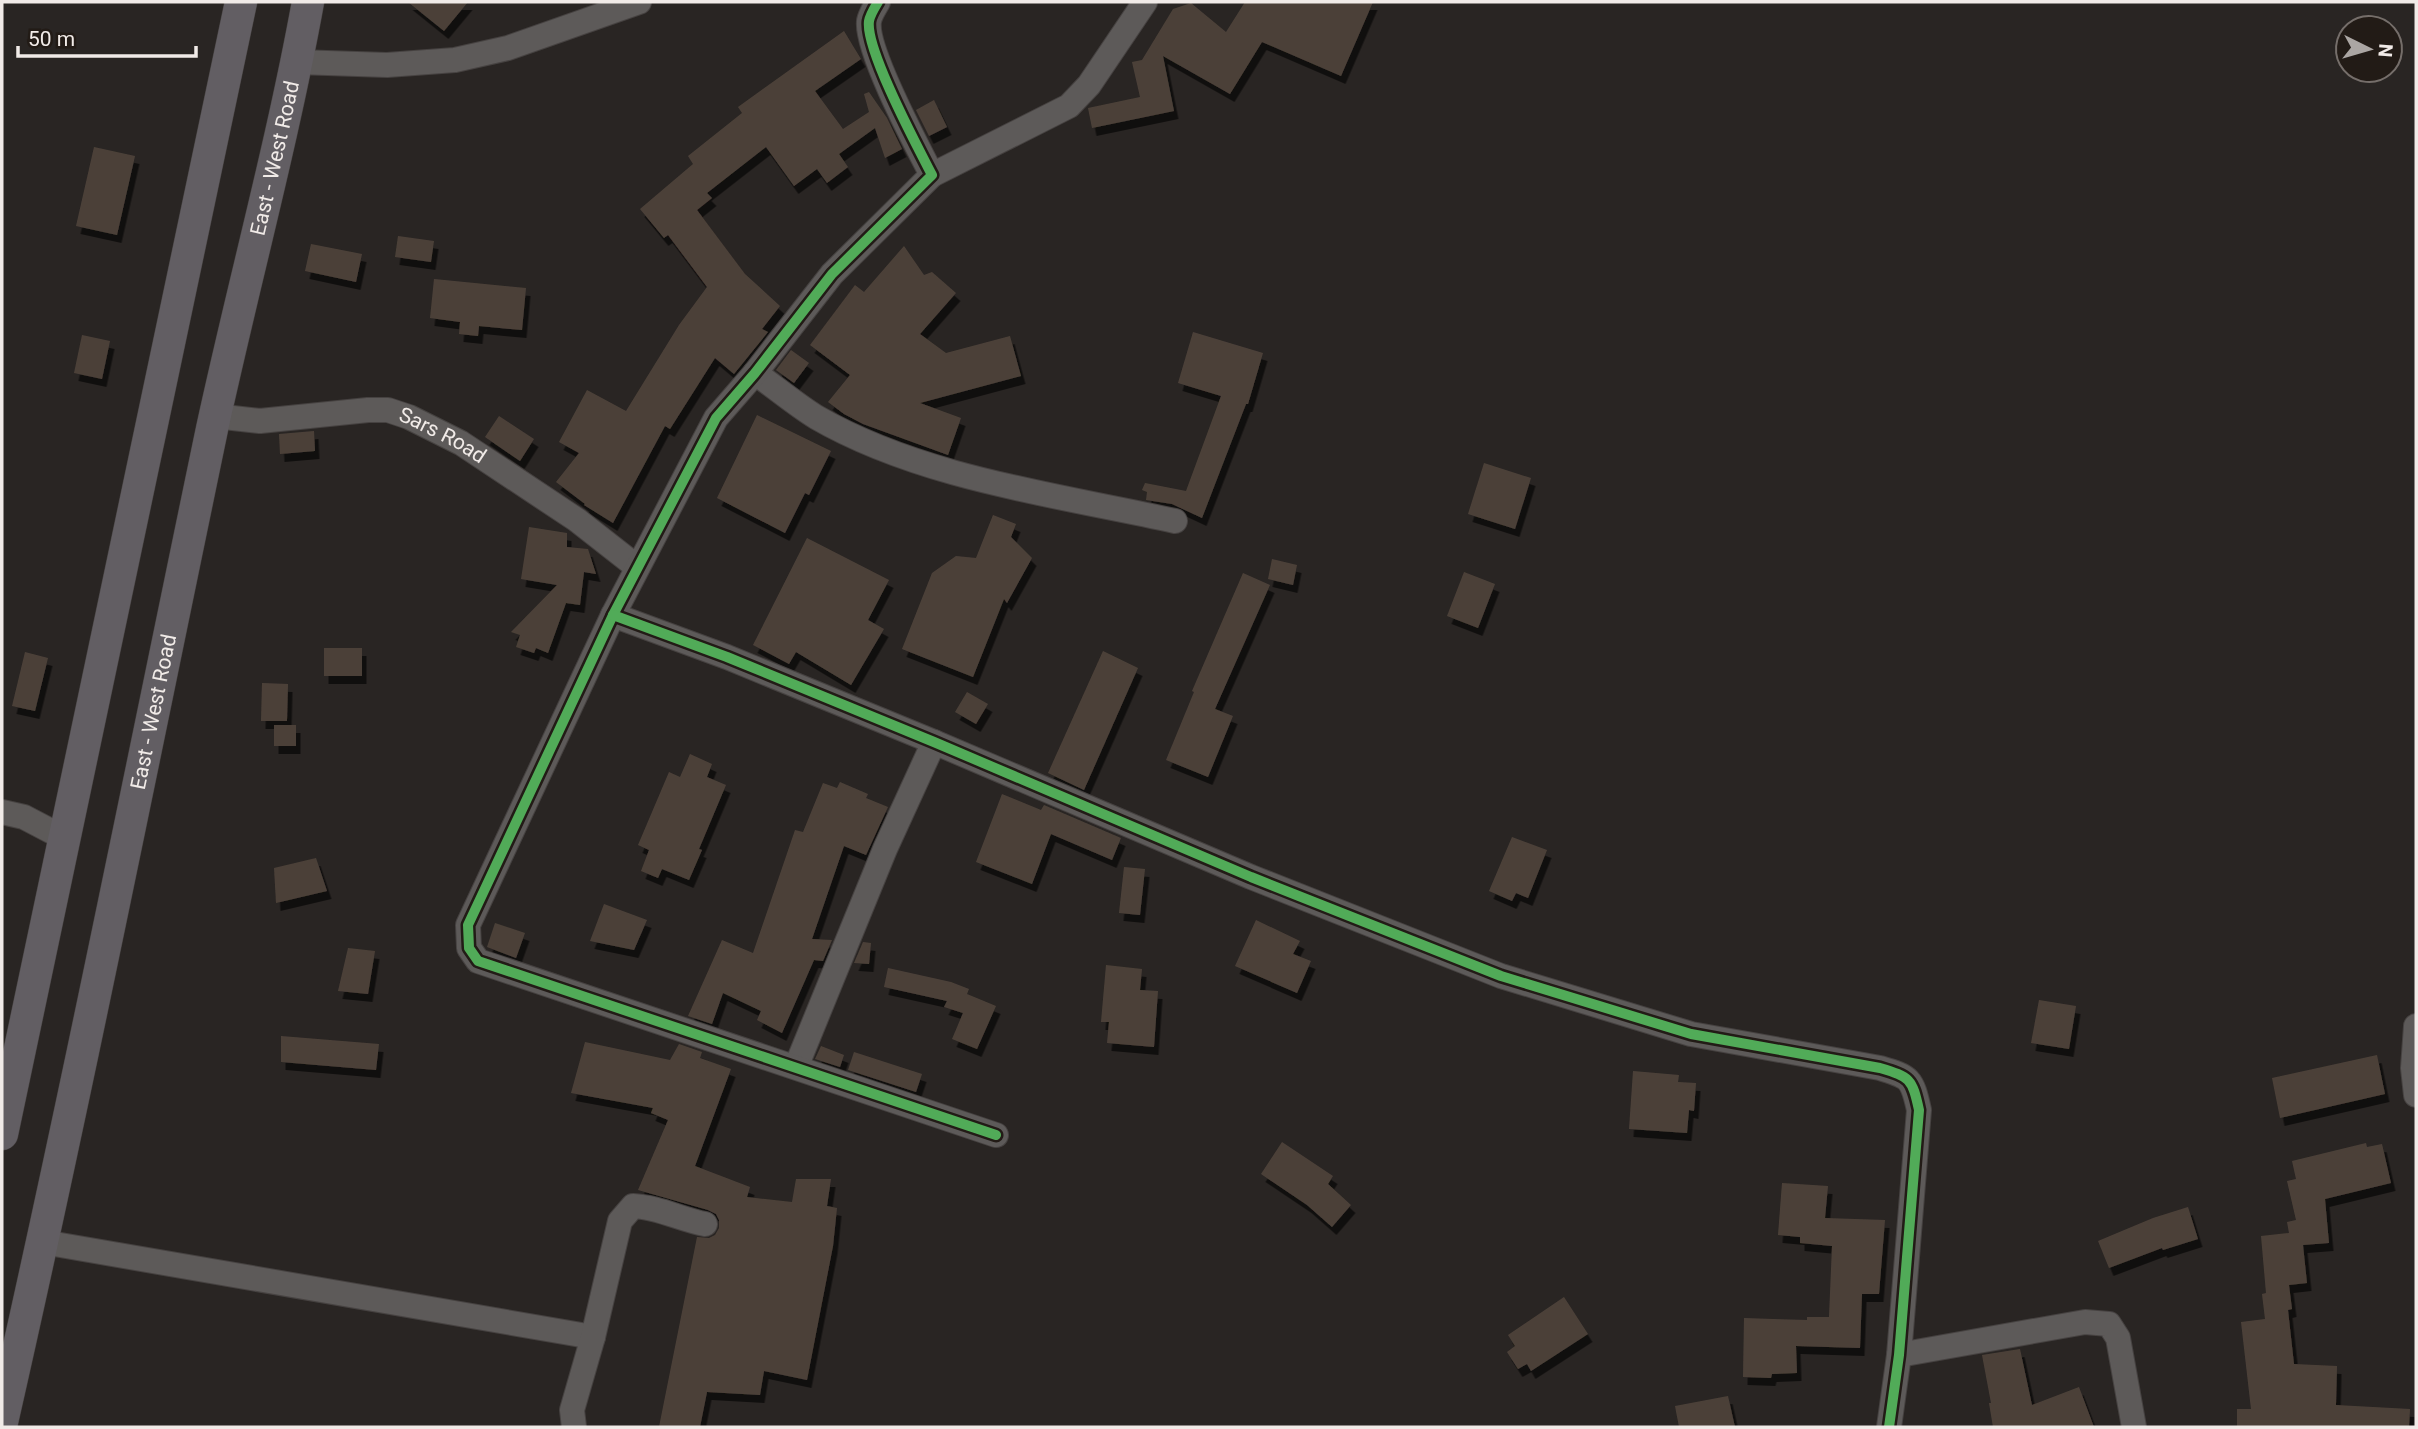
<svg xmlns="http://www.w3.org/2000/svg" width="2418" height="1429" font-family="Roboto,sans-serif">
  <defs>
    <filter id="shadow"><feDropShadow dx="4.5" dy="8" stdDeviation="0" flood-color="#0009"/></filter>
  </defs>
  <rect width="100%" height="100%" fill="#292523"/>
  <g fill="#4c4139" filter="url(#shadow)">
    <path d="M408 2H468L444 31Z"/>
    <path d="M1245 2H1373L1341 76 1262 42 1230 94 1163 56 1174 111 1092 128 1088 108 1140 97 1132 62 1142 60 1173 9 1191 3 1226 32Z"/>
    <path d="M844 31 861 59 815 91 843 129 869 112 864 94 869 92 887 118 902 149 885 158 875 128 839 154 848 167 827 183 817 169 794 186 766 147 707 193 712 198 697 210 745 274 780 306 762 329 768 332 734 374 715 358 670 429 665 426 613 523 584 505 585 504 556 482 579 453 559 442 587 390 626 411 679 325 707 287 668 235 664 238 640 209 693 164 688 156 742 113 738 107Z"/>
    <path d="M934 100 947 127 929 136 916 110Z"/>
    <path d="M94 147 135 156 117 235 76 226Z"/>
    <path d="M398 236 434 241 431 262 395 257Z"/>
    <path d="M311 244 362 254 356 282 305 271Z"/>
    <path d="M904 246 924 275 932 272 956 293 920 334 946 353 1010 336 1021 376 920 403 961 418 948 455 863 424 844 414 828 402 850 375 810 345 855 285 864 292Z"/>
    <path d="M434 279 526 288 522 330 479 326 478 336 459 334 460 322 430 318Z"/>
    <path d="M1193 332 1263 353 1248 404H1246L1202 518 1172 504 1146 500 1147 492 1142 490 1145 483 1186 491 1221 396 1178 383Z"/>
    <path d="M82 335 110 341 102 379 74 373Z"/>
    <path d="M791 350 809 363 794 383 776 370Z"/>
    <path d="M757 415 831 451 809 495 805 493 785 533 717 498Z"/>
    <path d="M499 416 534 439 520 461 485 437Z"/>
    <path d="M314 431 315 451 280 454 279 434Z"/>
    <path d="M1484 463 1531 478 1515 529 1468 514Z"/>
    <path d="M993 515 1016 524 1011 537 1032 558 1007 603 1004 599 973 677 902 649 932 573 956 556 976 558Z"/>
    <path d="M529 527 567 533V547L588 549 596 574 584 572 580 605 566 603 548 653 536 648 534 653 516 647 520 635 511 632 557 585 521 579Z"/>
    <path d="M807 538 889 580 868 620 884 629 851 685 796 652 789 664 753 645Z"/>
    <path d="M1272 559 1297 565 1293 585 1268 579Z"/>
    <path d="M1464 572 1495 584 1478 628 1447 616Z"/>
    <path d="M1243 573 1270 585 1215 709 1233 716 1208 777 1166 760 1194 692 1192 691Z"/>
    <rect x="324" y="648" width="38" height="28"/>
    <path d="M1103 651 1138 668 1084 790 1048 773Z"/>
    <path d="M25 652 48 658 35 711 12 706Z"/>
    <path d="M262 683 288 684 287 721H261Z"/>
    <path d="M967 692 988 704 976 724 955 712Z"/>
    <rect x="274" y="725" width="22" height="21"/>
    <path d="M690 754 712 764 707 777 726 785 699 849 702 850 689 880 662 869 658 878 641 871 649 850 638 845 669 772 680 777Z"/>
    <path d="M840 782 868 794 866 798 888 807 866 855 844 846 812 939 832 940 823 961 814 960 782 1033 757 1020 761 1011 723 993 712 1024 688 1016 722 940 753 953 795 830 803 832 823 783 837 788Z"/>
    <path d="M1002 794 1041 810 1044 805 1121 838 1112 860 1051 834 1032 884 976 862Z"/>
    <path d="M1512 837 1547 850 1528 898 1516 893 1512 901 1489 891Z"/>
    <path d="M316 858 327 891 276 903 274 868Z"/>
    <path d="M1124 867 1145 869 1140 915 1119 913Z"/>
    <path d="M604 904 647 920 634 950 590 941Z"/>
    <path d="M1256 920 1300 941 1293 954 1311 961 1297 993 1235 966Z"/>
    <path d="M495 923 525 933 516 958 487 947Z"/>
    <path d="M863 942 871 943 869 964 854 963Z"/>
    <path d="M348 948 375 951 368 994 338 991Z"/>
    <path d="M1106 965 1142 969 1140 990 1158 991 1154 1047 1107 1043 1109 1022H1101Z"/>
    <path d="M888 968 951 982 969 989 967 994 996 1006 977 1049 952 1039 963 1013 944 1007 947 1001 884 987Z"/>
    <path d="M2039 1000 2076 1006 2069 1049 2031 1043Z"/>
    <path d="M281 1036 379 1044 376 1070 281 1062Z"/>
    <path d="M585 1042 670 1060 679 1044 702 1052 700 1058 731 1069 695 1166 750 1187 747 1197 792 1202 796 1179H831L827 1206 837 1208 833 1246 807 1380 764 1371 760 1395 707 1392 700 1427H659L697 1237 709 1238 715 1235 719 1228V1220L716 1214 708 1210 638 1190 668 1120 651 1113 653 1108 571 1093Z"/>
    <path d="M821 1046 844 1055 840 1067 815 1059Z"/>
    <path d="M854 1052 922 1074 916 1092 848 1070Z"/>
    <path d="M2377 1055 2385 1094 2280 1118 2272 1078Z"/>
    <path d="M1633 1071 1679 1075 1678 1082 1696 1083 1694 1111 1689 1110 1687 1133 1629 1129Z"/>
    <path d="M1282 1142 1333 1176 1328 1184 1351 1205 1332 1227 1307 1205 1261 1174Z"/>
    <path d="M2366 1143 2367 1147 2382 1144 2391 1183 2325 1199 2329 1243 2303 1245 2307 1283 2289 1285 2292 1309 2288 1310 2294 1364 2337 1366 2336 1405 2410 1409 2409 1427H2237V1409H2251L2241 1322 2265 1319 2262 1294 2266 1293 2261 1236 2289 1233 2287 1222 2296 1220 2287 1181 2296 1179 2292 1161Z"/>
    <path d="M1782 1183 1828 1186 1825 1218 1885 1220 1879 1294H1862L1860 1348 1796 1346 1797 1373 1772 1374 1771 1378 1743 1377 1744 1318 1807 1320V1317H1829L1832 1246 1800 1243V1237L1778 1235Z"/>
    <path d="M2188 1207 2198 1239 2163 1250 2162 1248 2109 1268 2098 1241 2153 1218Z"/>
    <path d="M1564 1297 1588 1334 1531 1371 1527 1364 1518 1369 1507 1352 1515 1346 1508 1335Z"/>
    <path d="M2020 1349 2032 1405 2079 1387 2094 1427H1993L1989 1403H1991L1982 1355Z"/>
    <path d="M1728 1396 1735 1427H1679L1675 1406Z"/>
  </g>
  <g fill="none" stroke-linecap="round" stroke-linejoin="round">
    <g stroke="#464241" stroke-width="26">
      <g id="minor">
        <path d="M878 2C875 7 870 15 869 21 865 49 917 146 932 175"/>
        <path d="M297 62 387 65 455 60 508 48 639 2"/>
        <path d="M755 373C775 387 795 404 816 417 921 478 1057 495 1175 521"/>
        <path id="s1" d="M215 416 260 421 368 410H388L409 417 461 443 577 520 637 567"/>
        <path d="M613 615 727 657 934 742 1251 877 1501 976 1691 1034 1880 1068C1910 1077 1912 1078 1919 1110L1899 1355 1889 1427"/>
        <path d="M2 812 24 817 66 839"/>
        <path d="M2416 1026 2413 1068 2416 1095"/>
        <path d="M796 1067 885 849 934 742"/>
        <path d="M996 1135 478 961 469 948 468 925 613 615 716 418 755 373 832 274 932 175 1069 106 1089 85 1145 2"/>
        <path d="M43 1242 593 1337"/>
        <path d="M1899 1355 2085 1322 2109 1324 2118 1338 2134 1427"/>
        <path d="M574 1427 572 1410 593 1337 620 1221 633 1206C658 1207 680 1219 705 1224"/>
      </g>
    </g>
    <g stroke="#464241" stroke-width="33">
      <g id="major">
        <path d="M2 1134C84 757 159 379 241 2"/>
        <path id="s2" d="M2 1422C77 1092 143 760 212 429 243 286 282 145 308 2"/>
      </g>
    </g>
    <use href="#minor" stroke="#5d5a59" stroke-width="24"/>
    <use href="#major" stroke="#625e63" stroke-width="32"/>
    <g stroke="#221b16" stroke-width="15">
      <g id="cycleway">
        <path d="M878 2C875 7 870 15 869 21 865 49 917 146 932 175L832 274 755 373 716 418 613 615 468 925 469 948 478 961 996 1135"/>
        <path d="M613 615 727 657 934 742 1251 877 1501 976 1691 1034 1880 1068C1910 1077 1912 1078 1919 1110L1899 1355 1889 1427"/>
      </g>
    </g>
    <use href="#cycleway" stroke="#51ab58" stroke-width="10"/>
  </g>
  <g text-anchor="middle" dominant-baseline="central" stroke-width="5" stroke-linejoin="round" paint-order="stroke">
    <g font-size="21" fill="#f1ebe8" stroke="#221b16">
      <text stroke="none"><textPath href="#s2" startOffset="1293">East - West Road</textPath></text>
      <text stroke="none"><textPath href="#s1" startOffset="234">Sars Road</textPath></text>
      <text stroke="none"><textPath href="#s2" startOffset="726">East - West Road</textPath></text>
    </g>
  </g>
  <rect width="2418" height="1429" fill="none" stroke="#f1ebe8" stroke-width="7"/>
  <g transform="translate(2369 49) rotate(95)"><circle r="33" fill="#221b16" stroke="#756e6a" stroke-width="2"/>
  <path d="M0-5L12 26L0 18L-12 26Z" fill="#aba6a3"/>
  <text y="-10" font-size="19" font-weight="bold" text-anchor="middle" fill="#f1ebe8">N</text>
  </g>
  <path d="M18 46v10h178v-10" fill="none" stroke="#f1ebe8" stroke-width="3.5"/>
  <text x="28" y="46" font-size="21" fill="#f1ebe8" stroke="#221b16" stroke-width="5" paint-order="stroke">50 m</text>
</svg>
